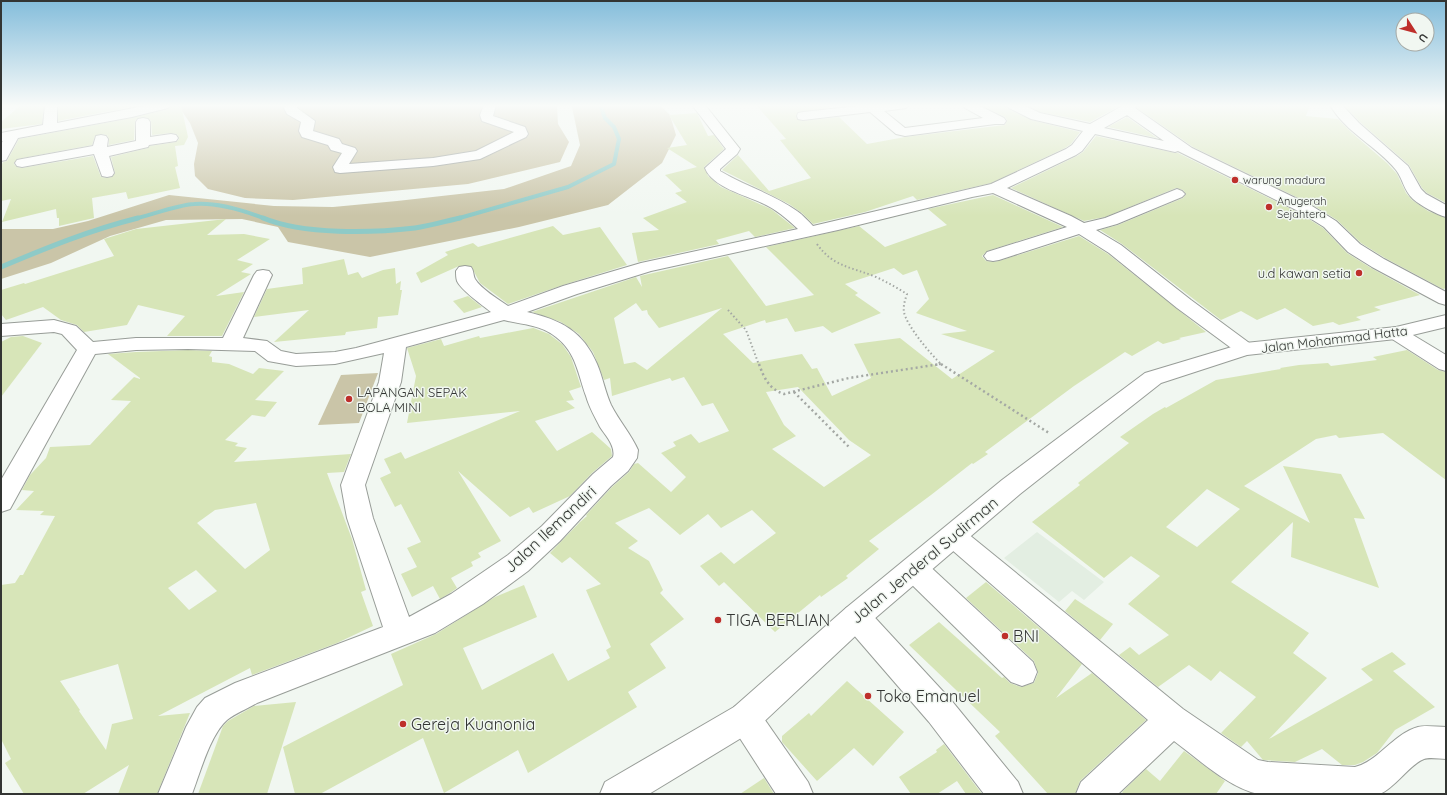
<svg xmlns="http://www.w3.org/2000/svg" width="1447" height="795" font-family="Quicksand,sans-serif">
  <rect width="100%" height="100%" fill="#f1f7f1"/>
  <path fill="#e3eee2" d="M1037 532 1104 582 1084 600 1072 591 1059 602 1004 558Z"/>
  <g fill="#cac5a8">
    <path d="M180 105H557L558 124 569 142 560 162 468 184 293 200 245 198 208 189 195 176 194 164 198 143 190 123 181 110Z"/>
    <path d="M573 105H660L670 115 676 135 662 163 608 205 519 227 370 257 288 242 278 227 242 219 166 220 110 236 51 263 1 279V229H53L88 221 169 195 274 206 333 207 397 201 504 189 571 166 580 145 572 107Z"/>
    <path d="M378 373 359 423 318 425 341 375Z"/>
  </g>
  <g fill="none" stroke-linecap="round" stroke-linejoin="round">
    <g stroke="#8ecac7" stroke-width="4">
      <path d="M134 219C151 215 177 205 194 204 218 202 243 210 266 219"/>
      <path d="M456 219 568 187 614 164 619 139 614 127 605 118 600 105"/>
    </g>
    <g stroke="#8ecac7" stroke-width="5">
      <path d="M263 218C304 235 372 233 415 228 430 226 446 221 460 218"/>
      <path d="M1 267C46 248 90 230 138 218"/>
    </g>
  </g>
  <g fill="#d7e5b8" fill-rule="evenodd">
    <path d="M21 105H44L42 124 1 129V122Z"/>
    <path d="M58 105H141L58 121Z"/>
    <path d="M181 105 188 137 184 145 175 146 178 166 175 167 180 188 128 199 126 192 92 198 94 218 59 226V218H57L56 209 2 222 11 199 1 201V166L3 162 7 161 19 139 132 118 168 109 171 106ZM143 117 148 118 151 121 152 135 171 133 177 134 179 139 176 142 150 146 148 148 111 157 115 173 112 177 107 178 101 177 93 156 22 168 17 167 14 164 17 159 92 145 95 136 101 134 107 135 109 139V145L134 140 135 121 138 118Z"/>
    <path d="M756 105H827L830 108 798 112 796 116 797 119 803 121 839 117 867 144 905 137 1005 125 1007 120 1005 117 981 105H1006L1008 109 1031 120 1080 132 1071 144 1065 148 991 183 917 200 913 196 865 212 813 224 802 213 789 204 722 170 738 155 769 191 811 178 780 140 786 139Z"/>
    <path d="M1026 105H1121L1090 122 1040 112Z"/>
    <path d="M1138 105H1310L1306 116 1338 119 1352 133 1387 163 1397 174 1406 193 1412 200 1428 211 1446 218V288L1443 289 1385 258 1361 243 1337 220 1313 205 1193 147 1137 108Z"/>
    <path d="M1344 105H1446V203L1427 193 1422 188 1409 165 1360 122Z"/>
    <path d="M697 113 708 136 714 135 724 149 704 167 708 176 721 187 771 209 795 228 755 237 749 231 716 240 719 244 638 262 632 233 659 230 643 218 687 202 675 193 682 191 665 175 697 167 667 148 687 145 669 115Z"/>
    <path d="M1127 117 1157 138 1108 127Z"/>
    <path d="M1096 136 1175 153H1178L1299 213 1323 228 1347 253 1371 268 1420 295 1374 307 1381 310 1356 317 1361 320 1339 325 1333 322 1313 326 1285 308 1257 320 1241 311 1221 320 1122 244 1100 230 1118 225 1183 198 1186 194 1183 190 1176 188 1105 217 1084 221 1011 188 1077 156 1083 152Z"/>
    <path d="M993 195 1063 227 987 251 982 256 986 261 993 262 999 261 1079 236 1108 254 1206 332 1179 338 1181 339 1163 344 1158 341 1132 356 1125 352 1074 386 985 452 988 454 973 464 972 463 931 495 869 541 879 549 846 576 848 578 821 597 820 595 775 632 724 582 719 586 700 566 721 552 734 564 776 533 752 510 721 528 708 514 680 535 649 508 615 523 638 541 628 548 649 561 663 590 660 593 684 619 650 644 666 668 628 692 637 707 528 773 518 750 444 793 423 738 320 794H295L283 747 403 685 391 654 436 634 495 597 524 585 537 617 463 648 482 690 553 653 568 681 610 658 606 650 611 647 586 590 601 584 570 557 562 563 550 553 580 522 587 516 586 515 612 487 629 472 634 464 638 463 671 492 686 477 661 453 676 446 673 442 691 434 699 443 729 431 713 403 702 406 684 377 672 381 670 378 612 396 610 378 604 380 593 352 579 334 561 322 532 312 636 277 642 287 640 276 728 256 766 306 814 295 766 247 859 226 885 247 947 225 928 209ZM894 268 903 275 917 270 929 299 916 313 967 331 941 334 995 351 952 379 900 338 854 344 871 378 832 396 817 368 812 369 802 354 753 363 723 334 765 320 766 323 787 318 795 332 823 326 832 333 881 313 855 295 858 293 845 284ZM636 303 642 311 647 310 648 314 659 328 722 308 647 370 635 362 624 364 614 318ZM798 387 849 440 871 455 824 487 772 449 796 436 784 425 766 392Z"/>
    <path d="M226 219 207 235 244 234 270 239 237 260 253 264 241 272 251 274 216 296 244 292 222 336H167L185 316 138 305 127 325 84 332 77 325 61 320 43 307 6 320 1 314V290L24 283 25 284 114 256 104 239 136 229Z"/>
    <path d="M553 226 563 235 600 227 627 265 563 285 508 304 480 283 471 266H459L421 283 416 273 448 255 445 252 473 243 478 247Z"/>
    <path d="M344 259 348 275 358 272 362 278 383 270 395 268 396 284 401 281 400 290H402L398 315 378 317 377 328 346 332 345 335 274 342 309 310 254 317 267 289 303 284 302 268Z"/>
    <path d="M468 296 482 307 464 313 453 301Z"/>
    <path d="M531 327 549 334 562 344 571 357 581 387 569 391 574 400 566 401 575 408 535 421 557 451 592 432 611 449 612 456 592 473 570 496 533 513 529 507 510 517 458 471 501 541 478 553 481 557 471 562 473 566 451 578 457 588 450 593 440 599 433 586 412 597 401 574 417 567 407 548 421 542 401 504 395 507 380 478 391 473 384 459 401 452 405 459 520 411 407 423 416 376 407 348 441 339 444 346 479 336 480 338 533 328Z"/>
    <path d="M23 336 42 343 1 397V342L11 337Z"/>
    <path d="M188 350 212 351 209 356 212 357V362L229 364 253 374 259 368 284 371 255 400 277 402 265 417 252 415 225 440 238 443 235 446 247 448 234 462 351 454 344 472 327 473 352 539 366 590 361 592 373 626 337 643 252 675 250 668 158 716 190 713 157 794H118L129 765 83 794H24L5 763 11 759 1 739V585L15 583 20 575H23L55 516 40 515 44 511 16 510 34 491 22 490 30 475 46 458 50 447 90 445 131 401 111 400 134 377 140 379V378L108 354 136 352ZM256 503 270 550 245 569 197 523 215 510ZM196 570 217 591 189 610 168 588ZM118 664 133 719 112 724 106 750 79 711 80 710 60 681Z"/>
    <path d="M1407 350 1438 370 1446 372V480L1383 433 1339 438 1336 435 1316 439 1244 486 1310 523 1283 466 1341 474 1365 519 1354 518 1379 588 1291 557 1293 522 1231 582 1309 633 1293 653 1327 678 1269 739 1373 680 1361 669 1392 652 1406 664 1393 671 1435 707 1395 730 1377 753 1363 762 1355 765H1342L1322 749 1295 762 1263 760 1247 741 1241 747 1221 733 1256 697 1220 671 1211 681 1189 665 1158 687 1119 655 1130 647 1139 655 1169 635 1128 604 1160 576 1131 556 1104 578 1032 522 1080 485 1078 483 1129 443 1120 437 1153 414 1165 407 1166 408 1216 380 1281 369 1280 368 1299 365 1328 363 1331 366 1377 360 1373 357ZM1207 489 1240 509 1197 547 1166 527Z"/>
    <path d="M986 582 1082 664 1056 698 1092 673 1146 720 1080 781 1075 794H1048L995 736 1000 732 909 645 939 622 1002 678 1004 677 1010 683 1021 687 1034 683 1038 673 1034 661 966 598Z"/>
    <path d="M1075 599 1113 624 1100 640 1065 611Z"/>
    <path d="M847 681 904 732 873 766 854 748 817 781 782 742V736L809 713 811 716Z"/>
    <path d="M296 702 267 794H198L223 726 228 721 254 706Z"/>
    <path d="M944 744 982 794H966L957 781 937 794H911L899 777 937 752 936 750Z"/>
    <path d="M1184 751 1225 781 1216 794H1124L1122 792 1146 769 1160 781Z"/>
    <path d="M764 778 774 794H740Z"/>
  </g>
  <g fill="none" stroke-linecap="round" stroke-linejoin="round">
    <g stroke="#989d98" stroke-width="2">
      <g id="minor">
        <path d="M45 105H57V123L149 105H170L168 108 132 117 18 138 6 160 1 161V144L3 141H1V133L43 125Z"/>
        <path d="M285 105H297V108L315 121 313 131 339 139 342 144 355 148 357 151 349 164 433 158 476 151 514 132 482 121 480 115 484 105H496L493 116 525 127 528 134 526 137 480 159 433 166 340 173 335 172 333 167 342 153 331 150 328 145 302 137 299 131 301 122 287 114 284 108Z"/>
        <path d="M692 105H705L740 149 737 154 720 169V171C745 186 773 194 797 211 803 215 808 221 813 226L991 184 1066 149 1072 145 1083 131 1031 119 1009 108 1007 105H1023L1040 113 1090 124 1124 105H1137L1135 108 1192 148 1312 206 1336 221 1360 244 1384 259 1446 292V305L1439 303 1372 267 1348 252 1324 227 1300 212 1178 151 1175 152 1095 134 1082 151 1076 155 1007 188 1071 216 1084 223 1105 218 1172 191 1177 189 1182 191 1185 194 1182 197 1117 224 1096 230 1121 245 1191 300 1252 345 1255 349 1252 353 1245 355 1238 353 1177 308 1109 253 1079 234 999 260 993 261 987 260 984 256 987 252 1067 227 993 193 972 197 838 230 651 271 577 294 527 312C561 320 583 331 597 364 603 378 605 392 611 405 619 421 631 434 638 450L637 458 628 471 611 486 560 541 528 571 483 604 435 633 257 703C247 709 236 713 227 720 210 735 200 773 192 794H158L186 727 197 707 205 698 235 683 383 627 347 518 341 485 379 382 384 353 335 364 296 366 268 361 255 351 188 349 136 350 95 354 10 509 1 512V480L77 350 62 334 54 332 1 336V324L54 320 76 326 93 342 136 338H223L254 275 257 271 263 270 269 271 272 275 243 338 267 341 281 351 296 354 335 352 356 348 491 312C481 304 462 291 457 281 456 278 456 274 456 271L459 267 465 266 471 267C474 271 473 275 475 279 481 289 498 299 508 306L563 286 641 263 798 229C787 219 776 209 762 203 745 195 712 187 705 168L726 149ZM1127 115 1164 141 1104 128ZM504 320C522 325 540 324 556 337 576 352 578 374 586 396 589 407 595 417 600 427 605 435 616 446 613 457L593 474 542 526 508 555 451 594 409 617 373 518 365 485 401 382 406 347Z"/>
        <path d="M868 105H908L906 108 884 111 905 128 983 118 965 108 963 105H978L1004 118 1006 121 1004 124H995L905 136 896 134 870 112 803 120 798 119 797 116 798 113 803 112Z"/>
        <path d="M1330 105H1342L1359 123 1408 166 1421 189 1426 194 1446 205V217C1436 214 1421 206 1413 199 1404 191 1403 179 1396 170 1377 146 1346 133 1330 105Z"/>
        <path d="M143 118 148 119 150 122V137L171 134 176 135 178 138 176 141 149 145 148 147 109 156 114 173 112 176 107 177 102 176 94 154 22 167 17 166 15 163 17 160 22 159 93 146 96 136 101 135 106 136 108 139 107 147 136 141V122L138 119Z"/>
        <path d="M1396 327 1403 329 1446 355V371L1439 369 1389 337 1386 333 1389 329Z"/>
        <path d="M953 526 962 529 1183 709 1258 760 1268 762 1355 767C1379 761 1393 734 1418 727 1426 725 1437 727 1446 727V759C1440 759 1430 757 1424 759 1410 764 1396 787 1380 794H1258C1229 788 1197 758 1174 741L1118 794H1076L1081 782 1148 720 944 543 940 536 944 529Z"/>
        <path d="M914 558 924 561 1033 662 1037 672 1033 682 1022 686 1011 682 904 577 900 569 904 561Z"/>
        <path d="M856 604 866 608 951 700 1018 782 1023 794H984L929 722 846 626 841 617 846 608Z"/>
        <path d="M745 702 756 707 808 782 813 794H776L734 729 729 718 734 707Z"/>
      </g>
    </g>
    <g stroke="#989d98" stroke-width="2">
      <path id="major" d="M1446 315V327L1396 339 1247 355 1161 383 1020 494 866 626 756 729 649 794H600L605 782 734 707 846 608 1002 480 1145 373 1245 343 1396 327Z"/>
    </g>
    <g stroke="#a4a8a4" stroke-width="2" stroke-dasharray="1.5 2.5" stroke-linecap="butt">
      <path d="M817 244C833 267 852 267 876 277 887 282 897 288 907 294 905 300 903 306 904 312 906 325 932 356 942 365"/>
      <path d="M728 310 746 330 759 365"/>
      <path d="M935 365 941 364"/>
    </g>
    <g stroke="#a4a8a4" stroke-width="2.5" stroke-dasharray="2 3" stroke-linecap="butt">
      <path d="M759 364C764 378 769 389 784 394L849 378 941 364"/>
      <path d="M941 364 1049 433"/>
      <path d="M794 392 849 447"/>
    </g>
    <use href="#minor" fill="#fff" fill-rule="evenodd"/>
    <use href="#major" fill="#fff" fill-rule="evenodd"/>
  </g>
  <linearGradient id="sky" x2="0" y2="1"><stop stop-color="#84bddb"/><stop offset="0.49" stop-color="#f9fbf9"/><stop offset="1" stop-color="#f9fbf9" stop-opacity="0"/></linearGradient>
  <rect width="1447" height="216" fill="url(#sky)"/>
  <g fill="#be2f2b" stroke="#f1f7f1" stroke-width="1.5">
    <circle cx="1235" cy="180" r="4"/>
    <circle cx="1269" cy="207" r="4"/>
    <circle cx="1359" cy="273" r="4"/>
    <circle cx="349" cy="399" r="4"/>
    <circle cx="718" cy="620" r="4"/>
    <circle cx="1005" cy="636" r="4"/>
    <circle cx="868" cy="696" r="4"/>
    <circle cx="403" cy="724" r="4"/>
  </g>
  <g text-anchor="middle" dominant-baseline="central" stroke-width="3" stroke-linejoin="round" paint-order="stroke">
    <g font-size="11" fill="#333533" stroke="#f1f7f1" text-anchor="start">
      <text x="1243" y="180">warung madura</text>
      <text x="1277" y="201">Anugerah<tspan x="1277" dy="13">Sejahtera</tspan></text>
    </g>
    <g font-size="13" fill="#333533" stroke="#f1f7f1" text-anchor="end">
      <text x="1351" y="273">u.d kawan setia</text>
      <text x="357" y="392" text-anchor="start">LAPANGAN SEPAK<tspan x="357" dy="15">BOLA MINI</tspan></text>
    </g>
    <g font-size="13" fill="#333533" stroke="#f1f7f1">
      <text transform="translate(1334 339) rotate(-7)">Jalan Mohammad Hatta</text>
    </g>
    <g font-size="16" fill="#333533" stroke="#f1f7f1">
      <text transform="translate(550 529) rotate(-43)">Jalan Ilemandiri</text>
      <text transform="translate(924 560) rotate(-40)">Jalan Jenderal Sudirman</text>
    </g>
    <g font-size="16" fill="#333533" stroke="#f1f7f1" text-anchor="start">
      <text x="726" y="620">TIGA BERLIAN</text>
      <text x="1013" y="636">BNI</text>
      <text x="876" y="696">Toko Emanuel</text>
      <text x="411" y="724">Gereja Kuanonia</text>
    </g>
  </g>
  <rect width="1447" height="795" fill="none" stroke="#333533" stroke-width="4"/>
  <g transform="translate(1415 32) rotate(126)"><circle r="19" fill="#f1f7f1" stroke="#a5a9a5"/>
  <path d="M0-3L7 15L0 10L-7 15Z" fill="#be2f2b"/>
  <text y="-6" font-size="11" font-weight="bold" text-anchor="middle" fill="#333533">U</text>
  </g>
</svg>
